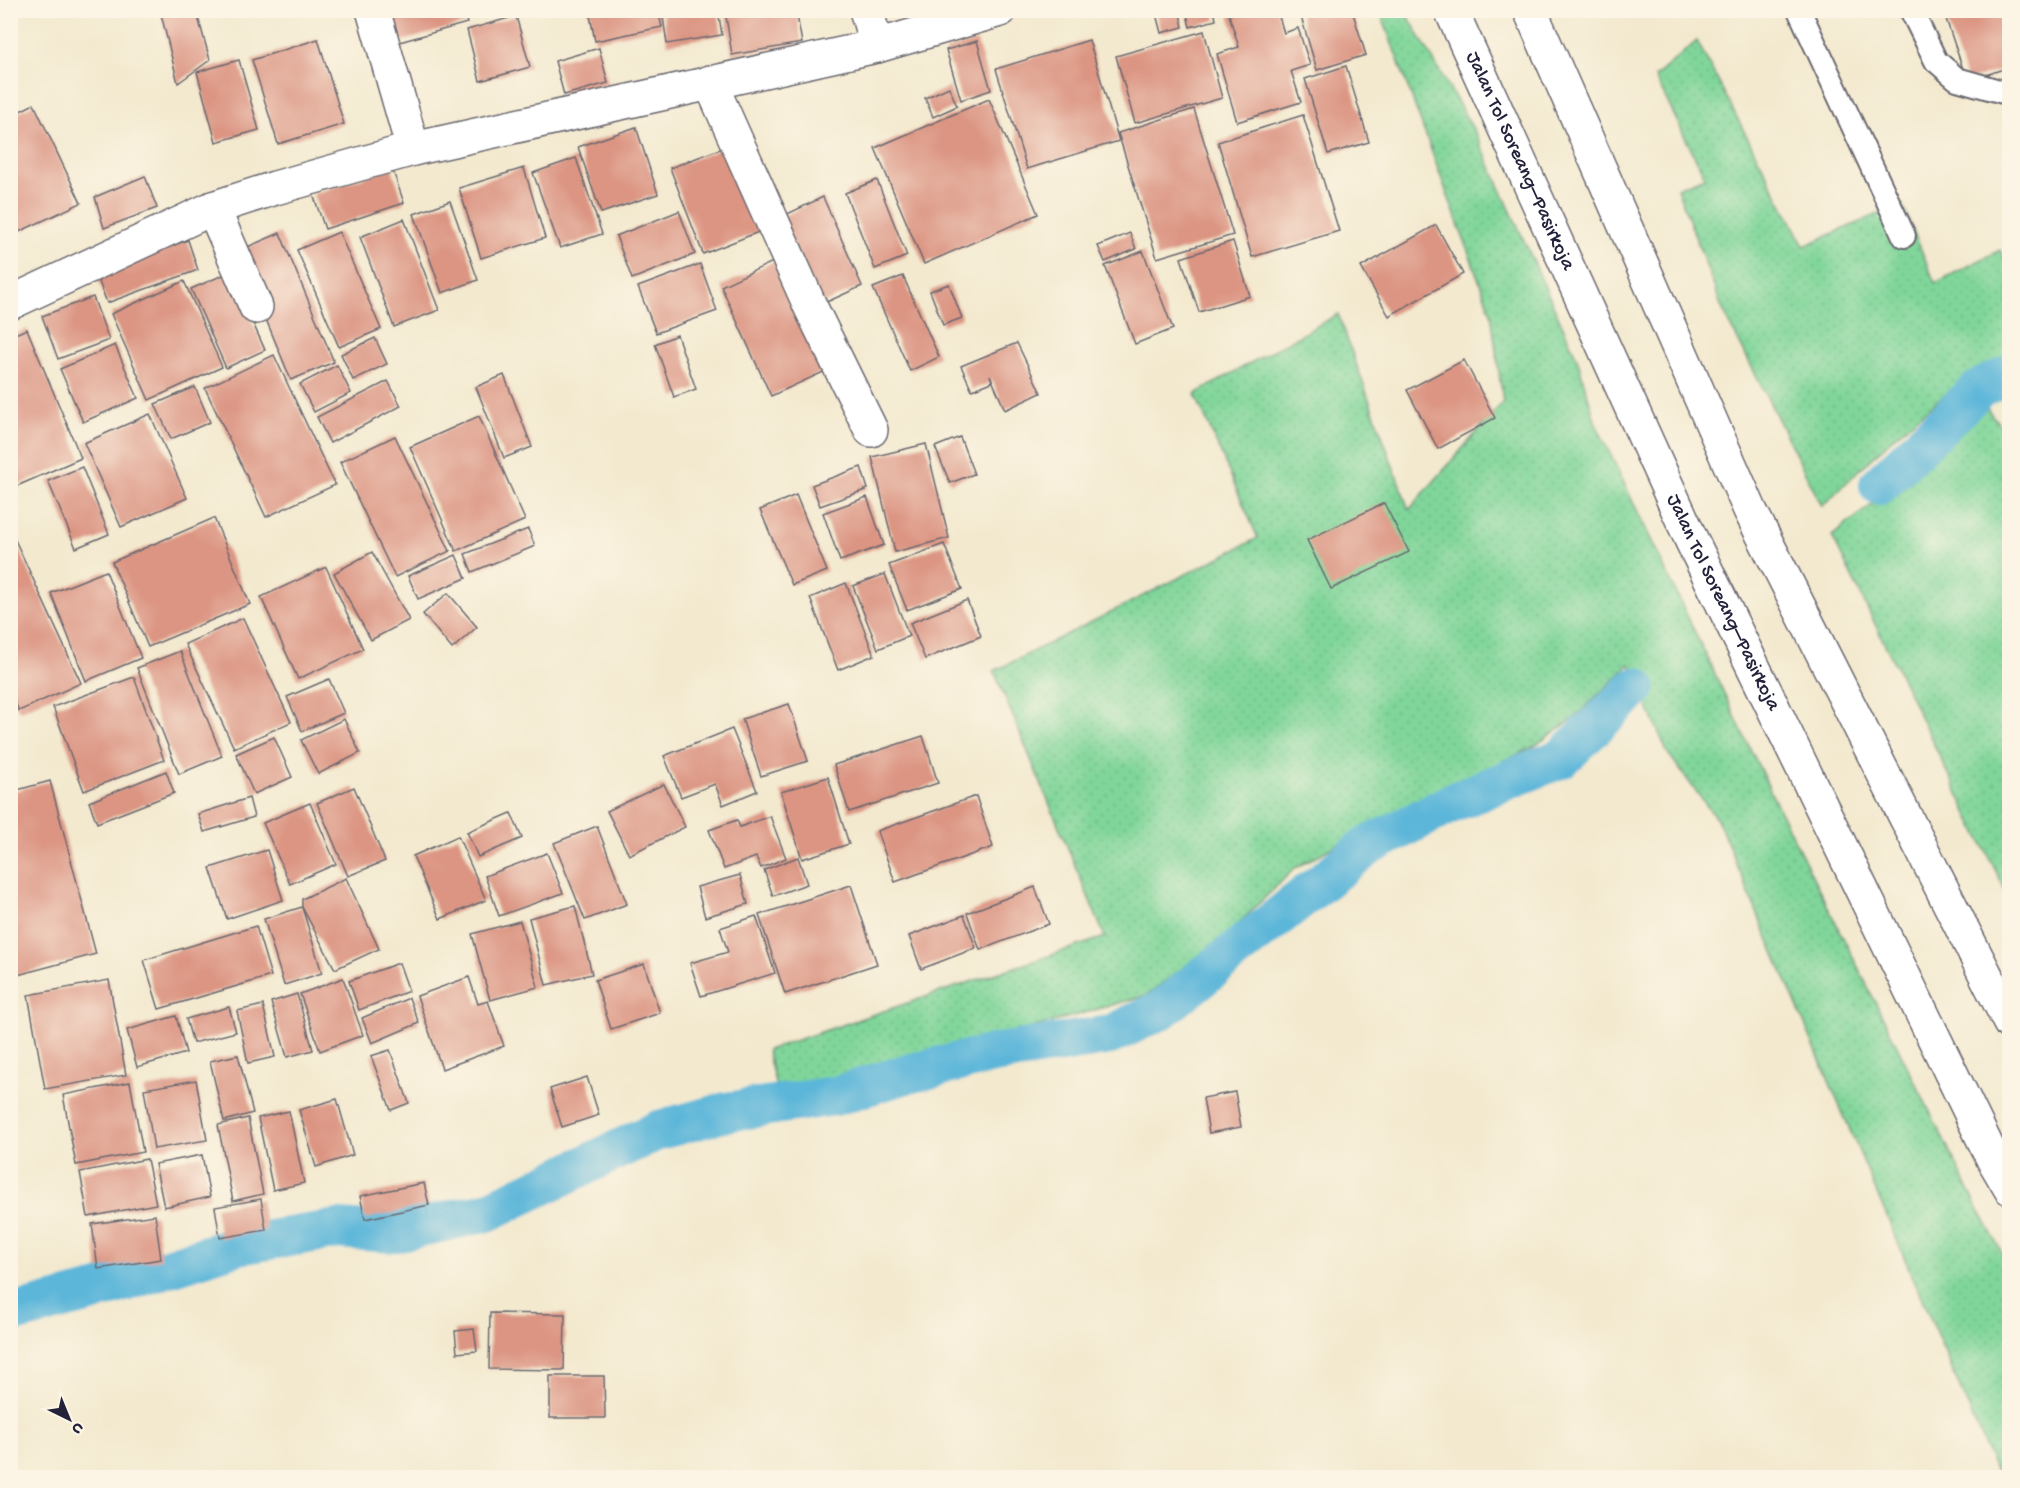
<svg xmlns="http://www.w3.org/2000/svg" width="2020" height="1488" font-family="'Gochi Hand',sans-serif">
  <defs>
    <pattern id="grass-dots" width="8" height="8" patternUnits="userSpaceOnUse" patternTransform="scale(1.5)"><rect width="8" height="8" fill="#80d69a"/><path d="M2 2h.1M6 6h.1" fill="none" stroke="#6eb786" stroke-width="1.8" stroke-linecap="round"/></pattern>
  </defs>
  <rect width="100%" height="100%" fill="#fcf5e5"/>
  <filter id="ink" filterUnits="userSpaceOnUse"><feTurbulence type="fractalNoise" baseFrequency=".0167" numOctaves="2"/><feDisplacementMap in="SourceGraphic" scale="12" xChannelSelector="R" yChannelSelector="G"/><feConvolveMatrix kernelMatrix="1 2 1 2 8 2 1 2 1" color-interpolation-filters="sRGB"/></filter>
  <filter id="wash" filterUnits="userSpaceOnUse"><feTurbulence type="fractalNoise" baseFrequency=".008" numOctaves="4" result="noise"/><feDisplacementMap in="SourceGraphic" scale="24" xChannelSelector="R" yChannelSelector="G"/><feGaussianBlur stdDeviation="1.35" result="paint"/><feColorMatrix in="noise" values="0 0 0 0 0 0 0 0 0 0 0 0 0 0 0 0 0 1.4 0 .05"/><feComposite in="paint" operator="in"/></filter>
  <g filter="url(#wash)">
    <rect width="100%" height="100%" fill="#f3e9cf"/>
    <g fill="url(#grass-dots)" stroke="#517c6a" stroke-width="1.5">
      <path d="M1380 11H1405L1476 134 1577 358 1596 424 1779 809 1980 1212 2009 1266V1472L1998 1477 1718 821 1667 752 1630 664 1573 719 1533 747 1385 818 1295 868 1231 931 1147 995 982 1042 777 1091 767 1050 1105 937 994 671 1258 538 1195 394 1338 314 1409 510 1503 402 1491 313Z"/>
      <path d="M1697 41 1804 246 1902 204 1935 283 2000 250 2009 268V353L1965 378 1896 435 1822 506 1722 308 1677 188 1705 177 1655 77Z"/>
      <path d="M1985 406 2009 437V898L1832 536 1905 479Z"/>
    </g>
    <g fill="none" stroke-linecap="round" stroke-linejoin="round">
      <g stroke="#5bb6d9" stroke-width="40">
        <path d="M1879 485 1979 389 2010 374"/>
        <path d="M10 1314 87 1294 238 1245 338 1229 395 1233 487 1212 659 1130 726 1112 835 1096 903 1075 993 1054 1110 1035 1161 1010 1366 847 1456 801 1562 758 1636 687"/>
      </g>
    </g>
    <g id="blocks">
      <g fill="#dc9583">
        <path d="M160 10H196L210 60 178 83Z"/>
        <path d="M387 10H463L467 23 396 43Z"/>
        <path d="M589 10H658L662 27 595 41Z"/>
        <path d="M662 10H718L722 35 667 44Z"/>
        <path d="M725 10H796L802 43 732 55Z"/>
        <path d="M1155 10H1179L1183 27 1161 33Z"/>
        <path d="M1186 10H1214L1216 20 1190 27Z"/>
        <path d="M1244 10H1277L1284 33 1298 28 1310 65 1291 71 1301 102 1237 122 1217 54 1239 47 1229 15Z"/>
        <path d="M1299 10H1352L1366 55 1317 70Z"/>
        <path d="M1943 10H2010V67L1967 81Z"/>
        <path d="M516 16 530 67 480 81 467 30Z"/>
        <path d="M1204 31 1222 98 1135 123 1116 56Z"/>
        <path d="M318 39 344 124 278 144 252 60Z"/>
        <path d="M1089 40 1119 141 1027 169 996 69Z"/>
        <path d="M977 41 991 90 961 100 946 50Z"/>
        <path d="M599 48 608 83 564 95 555 61Z"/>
        <path d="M239 60 259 130 216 142 197 72Z"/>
        <path d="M1346 66 1369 142 1328 154 1305 79Z"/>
        <path d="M949 87 957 106 933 117 925 98Z"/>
        <path d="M989 99 1038 214 924 264 875 148Z"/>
        <path d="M34 104 81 203 10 236V116Z"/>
        <path d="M1194 109 1233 235 1157 258 1118 133Z"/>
        <path d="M1303 115 1339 231 1252 257 1218 142Z"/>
        <path d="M636 127 658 194 601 213 578 147Z"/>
        <path d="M728 146 761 231 703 254 670 168Z"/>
        <path d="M576 158 602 234 560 248 533 173Z"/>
        <path d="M392 168 404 203 325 229 313 194Z"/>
        <path d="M524 168 545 238 481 258 459 188Z"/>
        <path d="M145 176 157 208 104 228 95 197Z"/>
        <path d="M877 180 907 256 875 269 845 193Z"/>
        <path d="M823 197 862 286 820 305 781 217Z"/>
        <path d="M450 201 478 280 442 293 414 214Z"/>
        <path d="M679 211 695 254 632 279 616 236Z"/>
        <path d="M404 219 439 310 394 327 360 237Z"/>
        <path d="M1436 225 1463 274 1389 316 1361 267Z"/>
        <path d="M339 232 381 329 339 347 297 250Z"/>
        <path d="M280 233 334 362 291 380 238 251Z"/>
        <path d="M1130 233 1136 249 1105 262 1098 246Z"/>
        <path d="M188 240 198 270 107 303 96 274Z"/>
        <path d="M1233 241 1250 296 1199 312 1181 258Z"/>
        <path d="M1143 251 1173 329 1135 344 1105 266Z"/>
        <path d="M777 260 828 370 771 396 721 286Z"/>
        <path d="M700 264 717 311 656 333 638 287Z"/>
        <path d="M230 272 265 350 226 368 191 289Z"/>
        <path d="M903 276 939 357 910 371 873 288Z"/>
        <path d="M184 281 222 367 149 400 111 314Z"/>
        <path d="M949 284 962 318 943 325 930 291Z"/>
        <path d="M93 297 109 340 58 359 42 316Z"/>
        <path d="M27 329 81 458 10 489V336Z"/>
        <path d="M677 335 696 389 674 397 655 344Z"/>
        <path d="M375 338 387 364 353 380 341 354Z"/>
        <path d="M1017 343 1041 393 1005 410 990 375 992 382 972 390 961 366Z"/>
        <path d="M115 345 138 398 83 422 60 369Z"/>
        <path d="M274 355 335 485 266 517 205 388Z"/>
        <path d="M1464 360 1495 418 1438 449 1407 390Z"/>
        <path d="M337 365 351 393 314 412 300 384Z"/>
        <path d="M504 375 532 447 504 458 476 387Z"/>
        <path d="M388 381 401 406 330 443 317 417Z"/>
        <path d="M195 387 210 422 171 439 155 404Z"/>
        <path d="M150 414 187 498 121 527 84 443Z"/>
        <path d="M479 416 525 520 456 551 410 447Z"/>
        <path d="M395 436 450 551 395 577 340 462Z"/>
        <path d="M960 437 974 474 950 483 935 447Z"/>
        <path d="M926 444 949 538 895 552 872 457Z"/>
        <path d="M82 467 109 534 76 548 48 481Z"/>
        <path d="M861 467 868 489 820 506 812 485Z"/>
        <path d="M796 495 827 571 792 585 760 510Z"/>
        <path d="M867 497 884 545 840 561 823 513Z"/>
        <path d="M1384 503 1409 552 1331 589 1307 540Z"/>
        <path d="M214 518 250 604 148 647 112 562Z"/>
        <path d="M10 529 81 683 19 711 10 691Z"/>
        <path d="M528 529 535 546 472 572 465 554Z"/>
        <path d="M944 544 962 589 907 610 889 565Z"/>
        <path d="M372 552 409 620 371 640 334 573Z"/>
        <path d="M456 555 466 578 418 599 408 576Z"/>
        <path d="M326 567 363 649 298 679 261 597Z"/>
        <path d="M106 571 141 658 86 681 51 593Z"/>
        <path d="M885 574 909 636 878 649 853 586Z"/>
        <path d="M846 583 874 655 838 670 810 598Z"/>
        <path d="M448 593 477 627 452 649 423 614Z"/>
        <path d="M967 600 981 636 925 659 910 623Z"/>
        <path d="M243 618 291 722 234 748 185 644Z"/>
        <path d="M180 651 222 756 179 774 137 668Z"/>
        <path d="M134 677 164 760 84 791 53 707Z"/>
        <path d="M329 679 344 713 302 731 287 697Z"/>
        <path d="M789 704 808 761 761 776 742 719Z"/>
        <path d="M344 719 360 753 318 774 301 740Z"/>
        <path d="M732 729 757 791 723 805 715 784 681 797 664 756Z"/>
        <path d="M923 736 938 783 849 812 834 765Z"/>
        <path d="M274 737 292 777 254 794 236 754Z"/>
        <path d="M166 771 174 793 97 823 89 802Z"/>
        <path d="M828 777 849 844 802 859 781 792Z"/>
        <path d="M50 781 96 954 10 977V792Z"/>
        <path d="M664 784 685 827 629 855 607 811Z"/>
        <path d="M354 787 385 861 348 876 317 803Z"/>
        <path d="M976 796 993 847 895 882 877 831Z"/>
        <path d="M249 798 254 817 204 832 198 814Z"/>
        <path d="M310 803 336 864 290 884 263 823Z"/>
        <path d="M511 813 522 838 478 857 467 832Z"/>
        <path d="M770 816 786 858 761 868 756 857 724 869 709 830 737 820 740 827Z"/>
        <path d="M597 826 627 904 585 920 554 843Z"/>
        <path d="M458 836 486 900 440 919 413 856Z"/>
        <path d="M267 850 283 900 227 919 210 868Z"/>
        <path d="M547 853 563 893 499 916 485 876Z"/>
        <path d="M798 857 807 884 773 896 764 870Z"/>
        <path d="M740 875 748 904 705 917 697 887Z"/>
        <path d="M346 878 379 949 335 969 302 907V899Z"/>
        <path d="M851 885 877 964 785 994 759 915Z"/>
        <path d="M1035 887 1049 924 980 950 967 913Z"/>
        <path d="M575 906 592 974 546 985 529 918Z"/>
        <path d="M302 907 322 973 284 985 264 919Z"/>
        <path d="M964 915 976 948 921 969 909 936Z"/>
        <path d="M756 916 775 973 701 996 690 963 728 952 720 928Z"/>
        <path d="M520 921 538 987 490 1000 472 934Z"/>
        <path d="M256 926 271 976 159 1009 144 960Z"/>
        <path d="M399 963 409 991 359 1010 349 981Z"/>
        <path d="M644 964 660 1013 611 1029 595 980Z"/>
        <path d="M469 977 478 1004 488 1001 504 1046 442 1069 417 996Z"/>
        <path d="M343 978 363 1035 320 1051 300 994Z"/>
        <path d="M109 980 126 1075 45 1089 28 995Z"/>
        <path d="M297 994 313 1050 287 1057 271 1002Z"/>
        <path d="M409 998 419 1023 372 1043 362 1018Z"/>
        <path d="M263 1005 275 1057 248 1063 237 1011Z"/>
        <path d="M229 1007 236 1032 193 1043 186 1019Z"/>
        <path d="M176 1016 186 1053 137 1067 127 1030Z"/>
        <path d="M390 1050 409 1103 391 1110 371 1056Z"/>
        <path d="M238 1055 253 1113 224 1121 210 1061Z"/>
        <path d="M587 1077 599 1115 562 1127 550 1089Z"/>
        <path d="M196 1080 207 1140 154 1149 144 1089Z"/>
        <path d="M130 1082 143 1152 76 1165 63 1095Z"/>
        <path d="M1235 1092 1241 1127 1209 1133 1203 1098Z"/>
        <path d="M337 1099 353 1155 316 1167 299 1110Z"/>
        <path d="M289 1111 304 1183 273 1190 258 1118Z"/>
        <path d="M248 1118 263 1194 233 1201 218 1125Z"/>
        <path d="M202 1155 210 1197 164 1207 155 1164Z"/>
        <path d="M147 1159 156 1204 88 1217 80 1172Z"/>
        <path d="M424 1183 429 1205 365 1219 360 1196Z"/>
        <path d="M261 1199 266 1230 220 1238 215 1207Z"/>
        <path d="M155 1215 161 1259 98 1269 92 1224Z"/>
        <path d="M490 1313 565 1314 564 1370 489 1369Z"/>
        <path d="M474 1329 477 1351 457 1353 455 1331Z"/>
        <path d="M550 1376H604L605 1418H550Z"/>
      </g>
    </g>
  </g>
  <g filter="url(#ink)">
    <use href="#blocks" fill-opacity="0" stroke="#6b686f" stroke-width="1.5"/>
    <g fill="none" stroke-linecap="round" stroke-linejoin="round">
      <g stroke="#6b686f" stroke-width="26">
        <g id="lane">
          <path d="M1799 10 1904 236"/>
          <path d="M1911 10 1936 61 1957 79 2010 94"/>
        </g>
      </g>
      <g stroke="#6b686f" stroke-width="36">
        <g id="street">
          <path d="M373 10 413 149"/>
          <path d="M866 10 877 46"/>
          <path d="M710 82 811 308 871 430"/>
          <path d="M213 208 256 307"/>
          <path d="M10 303 213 208 275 188 413 149 877 46 1000 10"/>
        </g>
      </g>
      <g stroke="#6b686f" stroke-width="36">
        <g id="highway">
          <path id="s1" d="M1451 10 1691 539 1993 1159 2010 1188"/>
          <path d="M1530 10 1750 510 2010 1023"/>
        </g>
      </g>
      <use href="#lane" stroke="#fff" stroke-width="22"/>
      <use href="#street" stroke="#fff" stroke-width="33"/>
      <use href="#highway" stroke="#fff" stroke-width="33"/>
    </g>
  </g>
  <g text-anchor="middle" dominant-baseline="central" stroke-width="6" stroke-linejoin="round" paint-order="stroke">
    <g font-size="20" fill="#22223b" stroke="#fcf5e5">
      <text stroke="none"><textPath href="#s1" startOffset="166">Jalan Tol Soreang–Pasirkoja</textPath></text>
      <text stroke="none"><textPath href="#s1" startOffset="652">Jalan Tol Soreang–Pasirkoja</textPath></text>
    </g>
  </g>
  <rect width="2020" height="1488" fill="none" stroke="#fcf5e5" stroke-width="36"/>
  <g transform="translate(69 1419) rotate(137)" stroke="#fcf5e5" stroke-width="4.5" paint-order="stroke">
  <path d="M0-4.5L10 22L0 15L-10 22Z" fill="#22223b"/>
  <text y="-9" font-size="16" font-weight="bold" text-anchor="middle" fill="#22223b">U</text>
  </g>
</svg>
